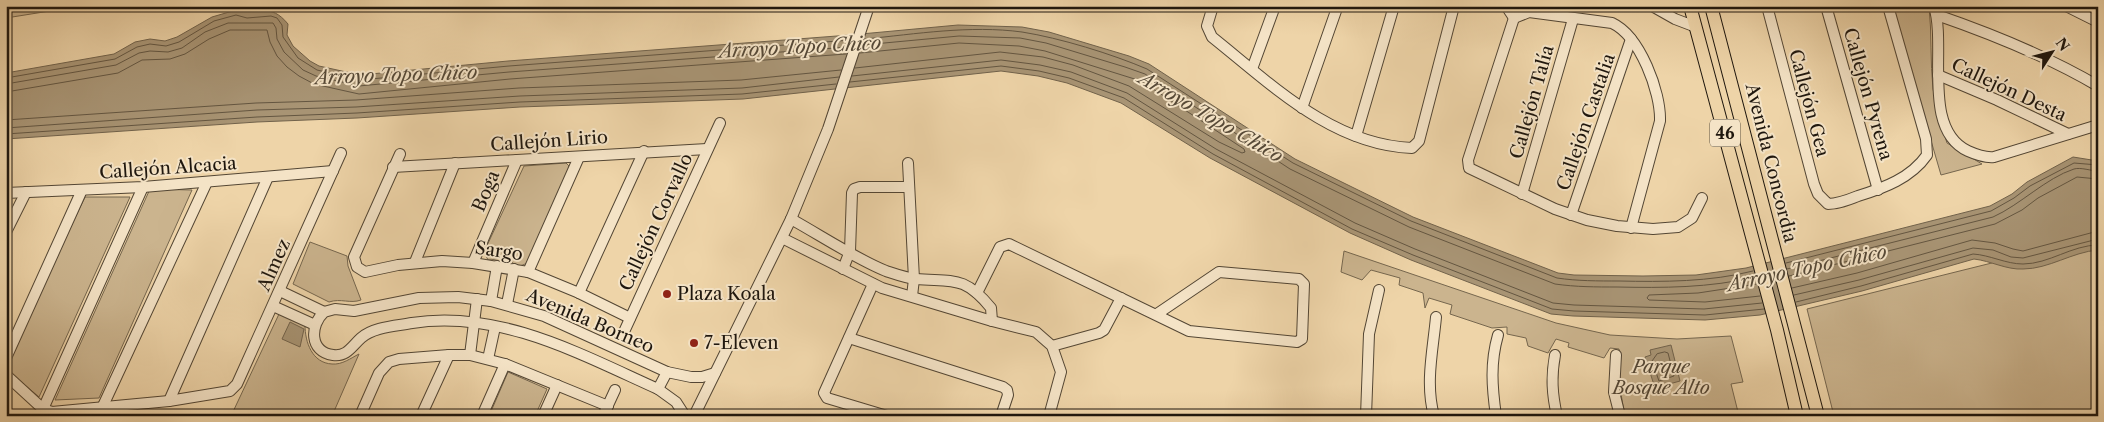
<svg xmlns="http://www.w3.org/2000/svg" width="2104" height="422" font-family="'Libre Caslon Text',serif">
  <rect width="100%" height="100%" fill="#eed4a8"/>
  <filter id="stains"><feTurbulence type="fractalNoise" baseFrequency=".004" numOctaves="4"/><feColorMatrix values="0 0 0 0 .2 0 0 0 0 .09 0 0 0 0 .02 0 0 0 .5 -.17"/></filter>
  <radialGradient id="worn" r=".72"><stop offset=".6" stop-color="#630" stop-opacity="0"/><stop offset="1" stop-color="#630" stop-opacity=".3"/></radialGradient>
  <g fill="#cbb48e" stroke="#75664e">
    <path d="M6 6H81L6 18Z"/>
    <path d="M1892 6H1929C1932 34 1930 62 1933 89 1936 107 1941 125 1947 143L1982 164 1941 175Z"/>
    <path d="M566 163 569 166 568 171 527 263C512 271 516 260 504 258 499 258 493 260 488 260L484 252 524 166Z"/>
    <path d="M150 189 192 190 99 398 55 400Z"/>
    <path d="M85 197H130L39 397 6 369V362Z"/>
    <path d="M2098 211V416H1834L1807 309 2048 249Z"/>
    <path d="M310 242 347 256 348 266 361 300C350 304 341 298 329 302L293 284Z"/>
    <path d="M1344 251 1556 323 1610 335 1677 339 1731 336 1743 382 1731 384 1739 416H1625C1622 400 1619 385 1618 369 1618 361 1621 357 1619 349L1610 348 1604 358 1568 347 1569 343 1556 339 1548 353 1528 346 1526 338 1507 334V327L1492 328 1450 314 1452 305 1429 298 1425 308 1423 293 1399 285 1400 278 1371 270 1362 280 1341 272Z"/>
    <path d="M279 314 305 325C305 342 312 363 332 364 342 365 351 358 359 354L332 416H231Z"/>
    <path d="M508 372 547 389 535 416H489Z"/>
  </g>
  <g fill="#a89474" stroke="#71624b">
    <path d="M236 10C259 15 270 2 288 24L287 35 293 46 310 61 319 66 360 75 508 61 850 35 958 25 1022 27 1049 32 1129 56 1149 64 1295 159 1413 217 1558 273 1574 275 1643 276 1696 275 1746 268 1990 206 2012 194 2027 182 2073 157 2098 161V250C2072 252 2049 269 2023 269 2007 270 1991 261 1974 259L1862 291 1760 315 1705 320 1573 316 1551 314 1411 260 1350 233 1210 158 1121 103 1067 83 1038 76 1001 71 743 99 520 107 357 118 257 122 6 139V73L114 54 135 42 150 39 165 41 177 37 212 17Z"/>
    <path d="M290 322 304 329 300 347 282 339Z"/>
    <path d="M1671 345 1680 381 1655 388 1645 357 1651 355 1650 350Z"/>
  </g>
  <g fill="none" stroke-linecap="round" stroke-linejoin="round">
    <g stroke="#645641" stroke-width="1">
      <path d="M865 39C916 34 970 25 1022 32 1060 38 1112 54 1147 69L1293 163 1411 221 1557 278C1577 281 1598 281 1619 281 1663 282 1710 282 1753 271"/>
      <path d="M863 45 959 36 1020 38 1046 43 1125 67 1145 74 1290 169 1409 227 1555 284C1576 287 1596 287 1617 287 1662 288 1710 288 1755 277"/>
      <path d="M855 68 1000 52 1043 57 1073 65 1129 86 1219 142 1242 153 1245 152 1244 149 1141 81 1045 51 1019 46 959 43 860 53"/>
      <path d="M852 76 1001 60 1040 65 1071 72 1127 93 1216 149 1355 223 1415 249 1553 303 1574 305 1704 309 1762 303"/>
      <path d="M6 78 115 59 137 47 150 44 166 46 179 42 214 21 236 15 247 18 271 16 277 18 282 25 283 37 298 58 317 70 360 80 509 66 851 40"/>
      <path d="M850 82 1001 66 1039 71 1069 78 1124 98 1213 154 1352 229 1413 255 1552 309 1574 311 1705 315 1764 309"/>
      <path d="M6 84 116 65 139 53 150 51 168 52 182 48 205 32 228 23H273L276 28 277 39 284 52 303 70 316 76 359 86 509 72 849 47"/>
      <path d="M6 92 118 73 142 60 170 59 185 54 209 39 230 30H267L270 42 277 56 287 67 299 76 314 84 359 94 510 79 846 54"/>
      <path d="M6 120 256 103 356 100 519 88 741 80 841 70"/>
      <path d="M6 128 257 110 356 107 520 96 742 88 839 77"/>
      <path d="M6 134 257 117 357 113 520 102 742 94 836 84"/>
      <path d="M1786 263 1991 211 2014 198 2030 186 2074 163 2098 165"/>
      <path d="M1787 269 1993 217C2020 205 2046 178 2074 169 2081 167 2091 171 2098 171"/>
      <path d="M1789 276 1995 224 2022 210 2038 198 2077 177 2098 179"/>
      <path d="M1757 284 1698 293 1649 295 1647 298 1649 300 1705 302 1760 296"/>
      <path d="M1792 288 1857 273 1972 240 1995 243 2013 249 2023 251 2098 231"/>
      <path d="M1794 295 1859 280 1973 248 1993 250 2011 257 2023 258 2098 239"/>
      <path d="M1796 302 1861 286 1973 254C1990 255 2006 264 2023 264 2049 264 2072 245 2098 245"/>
      <path d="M1665 352 1668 353 1674 376 1659 381 1652 361 1657 354Z"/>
    </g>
    <g stroke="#534634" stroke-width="12">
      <g id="minor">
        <path d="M1213 6 1207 26 1212 37C1271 84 1332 145 1412 148L1419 141 1454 6"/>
        <path d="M1506 6 1514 18"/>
        <path d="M1652 6 1675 19 1696 27"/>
        <path d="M1767 6 1814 184 1818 194 1828 204C1838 204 1848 200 1858 196 1884 188 1911 178 1927 155L1926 139 1888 6"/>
        <path d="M1826 6 1878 190"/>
        <path d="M1934 6C1947 47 1921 129 1968 151 1977 155 1985 158 1994 157L2098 125"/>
        <path d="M2066 6 2098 22"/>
        <path d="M1937 15C1992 34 2047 56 2098 86"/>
        <path d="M1514 18 1468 160 1469 168 1555 209 1587 220 1617 226 1653 229 1678 227 1692 218 1702 198"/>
        <path d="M1514 18 1529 12 1612 23C1640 36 1661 92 1660 121L1631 228"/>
        <path d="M1252 69 1275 6"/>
        <path d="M1938 75 1997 100 2068 134"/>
        <path d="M1302 108 1337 8"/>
        <path d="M1356 136 1394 6"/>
        <path d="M400 154 354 257 357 267 365 272 398 265 442 261 473 263 528 272 579 293 630 318"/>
        <path d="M908 163 914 279 912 296"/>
        <path d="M393 167 707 149"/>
        <path d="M6 193 143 187 333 171"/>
        <path d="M1522 194 1573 19"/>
        <path d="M1571 215 1631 39"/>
        <path d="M791 219C820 235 856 259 886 271 895 274 906 278 916 279 953 282 964 275 991 308L992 321"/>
        <path d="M6 232 26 192"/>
        <path d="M782 238 882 288 992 321 1036 332 1052 346 1061 372 1049 416"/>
        <path d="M415 262 455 163"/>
        <path d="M473 263 517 160"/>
        <path d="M843 269 850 251 852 193 854 189 860 187H909"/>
        <path d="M528 272 579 157"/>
        <path d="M873 284 824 393 827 398 887 416"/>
        <path d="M280 291 324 312"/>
        <path d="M579 293 644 151"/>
        <path d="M977 293 1000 247 1009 244 1189 331 1297 342 1302 339 1304 284 1299 279 1219 272 1157 314"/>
        <path d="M491 301 497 266"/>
        <path d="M507 304 514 269"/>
        <path d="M273 306 315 325"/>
        <path d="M623 334 720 123"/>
        <path d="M849 338 1003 387 1007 390 1008 395 1001 416"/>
        <path d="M1052 346 1099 333 1104 330 1121 298"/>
        <path d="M470 355 477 299"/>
        <path d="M1555 355C1551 377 1552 394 1557 416"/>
        <path d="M1616 355 1614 392 1620 416"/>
        <path d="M6 358 82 190"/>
        <path d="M488 359 495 327"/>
        <path d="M6 375 43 409 52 412 169 401 230 391 237 384 341 153"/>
        <path d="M658 389 667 372"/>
        <path d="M169 401 268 177"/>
        <path d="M102 408 207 182"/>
        <path d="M43 409 143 187"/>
        <path d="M360 416 379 373 389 362 399 359 449 355H470L505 364 608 406"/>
        <path d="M421 416 449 355"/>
        <path d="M482 416 505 364"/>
        <path d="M543 416 557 385"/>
        <path d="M603 416 615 390"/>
        <path d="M685 416 676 402 658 389C582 355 499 309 412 323 396 326 373 327 361 338 352 346 347 357 333 355 309 352 310 325 324 312L335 309 354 311 419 298 458 297 491 301 544 316 667 372 691 377H702L715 373"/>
        <path d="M694 416 791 219 828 129 869 6"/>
        <path d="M1366 416 1369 334 1379 290"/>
        <path d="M1434 416C1425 383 1433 350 1436 317"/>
        <path d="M1496 416C1492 387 1490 363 1498 335"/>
      </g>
    </g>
    <g stroke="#1f170e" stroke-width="14">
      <g id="major">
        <path d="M1690 6 1777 330 1797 416"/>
        <path d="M1711 6 1818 416"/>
      </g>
    </g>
    <use href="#minor" stroke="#f4e3c6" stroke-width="10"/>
    <use href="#major" stroke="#eed4a8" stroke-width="12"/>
  </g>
  <g fill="#8f2418" stroke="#f4e3c6" stroke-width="2">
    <circle cx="667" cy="294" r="5"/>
    <circle cx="694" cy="343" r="5"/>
  </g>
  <g text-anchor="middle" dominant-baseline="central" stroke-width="4" stroke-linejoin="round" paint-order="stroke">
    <rect fill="#f4e3c6" stroke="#5f5445" stroke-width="1" x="1710" y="119.5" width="30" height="27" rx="4"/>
    <g font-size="16" font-weight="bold" fill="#1f170e">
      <text x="1725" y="133">46</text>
    </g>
    <g font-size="18" fill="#1f170e" stroke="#f4e3c6">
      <text transform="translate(2009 90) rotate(25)">Callejón Desta</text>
      <text transform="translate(1868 94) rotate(74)">Callejón Pyrena</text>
      <text transform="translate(1532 102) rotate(-74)">Callejón Talía</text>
      <text transform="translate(1809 103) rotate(75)">Callejón Gea</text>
      <text transform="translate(1586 122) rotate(-71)">Callejón Castalia</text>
      <text transform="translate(549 141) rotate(-4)">Callejón Lirio</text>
      <text transform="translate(1771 163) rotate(76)">Avenida Concordia</text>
      <text transform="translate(168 168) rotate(-4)">Callejón Alcacia</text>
      <text transform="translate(486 191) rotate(-67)">Boga</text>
      <text transform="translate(656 222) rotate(-65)">Callejón Corvallo</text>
      <text transform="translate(499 251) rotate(8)">Sargo</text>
      <text transform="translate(274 265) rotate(-66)">Almez</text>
      <text transform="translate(590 321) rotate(23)">Avenida Borneo</text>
    </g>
    <g font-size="18" fill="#1f170e" stroke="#f4e3c6" text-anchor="start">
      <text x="677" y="294">Plaza Koala</text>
      <text x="704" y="343">7-Eleven</text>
    </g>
    <g font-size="18" font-style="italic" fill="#534634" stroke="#f4e3c6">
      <text x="1661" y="367">Parque<tspan x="1661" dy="21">Bosque Alto</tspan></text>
    </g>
    <g font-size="19" font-style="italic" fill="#564937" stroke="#f4e3c6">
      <text transform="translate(800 47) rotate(-3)">Arroyo Topo Chico</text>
      <text transform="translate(396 75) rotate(-2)">Arroyo Topo Chico</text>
      <text transform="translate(1211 117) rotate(30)">Arroyo Topo Chico</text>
      <text transform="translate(1807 268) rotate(-12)">Arroyo Topo Chico</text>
    </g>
  </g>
  <rect width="2104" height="422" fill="none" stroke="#eed4a8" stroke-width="25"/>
  <rect x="8" y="8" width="2089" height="407" fill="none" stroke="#1f170e" stroke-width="2.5"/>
  <rect x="12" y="12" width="2079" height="397" fill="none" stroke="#1f170e"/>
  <g transform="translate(2052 52) rotate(54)" stroke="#f4e3c6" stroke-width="4" paint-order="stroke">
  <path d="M0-4L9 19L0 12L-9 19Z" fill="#1f170e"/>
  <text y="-8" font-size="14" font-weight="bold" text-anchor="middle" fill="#1f170e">N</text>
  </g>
  <rect width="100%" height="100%" filter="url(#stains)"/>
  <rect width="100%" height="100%" fill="url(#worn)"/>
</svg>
